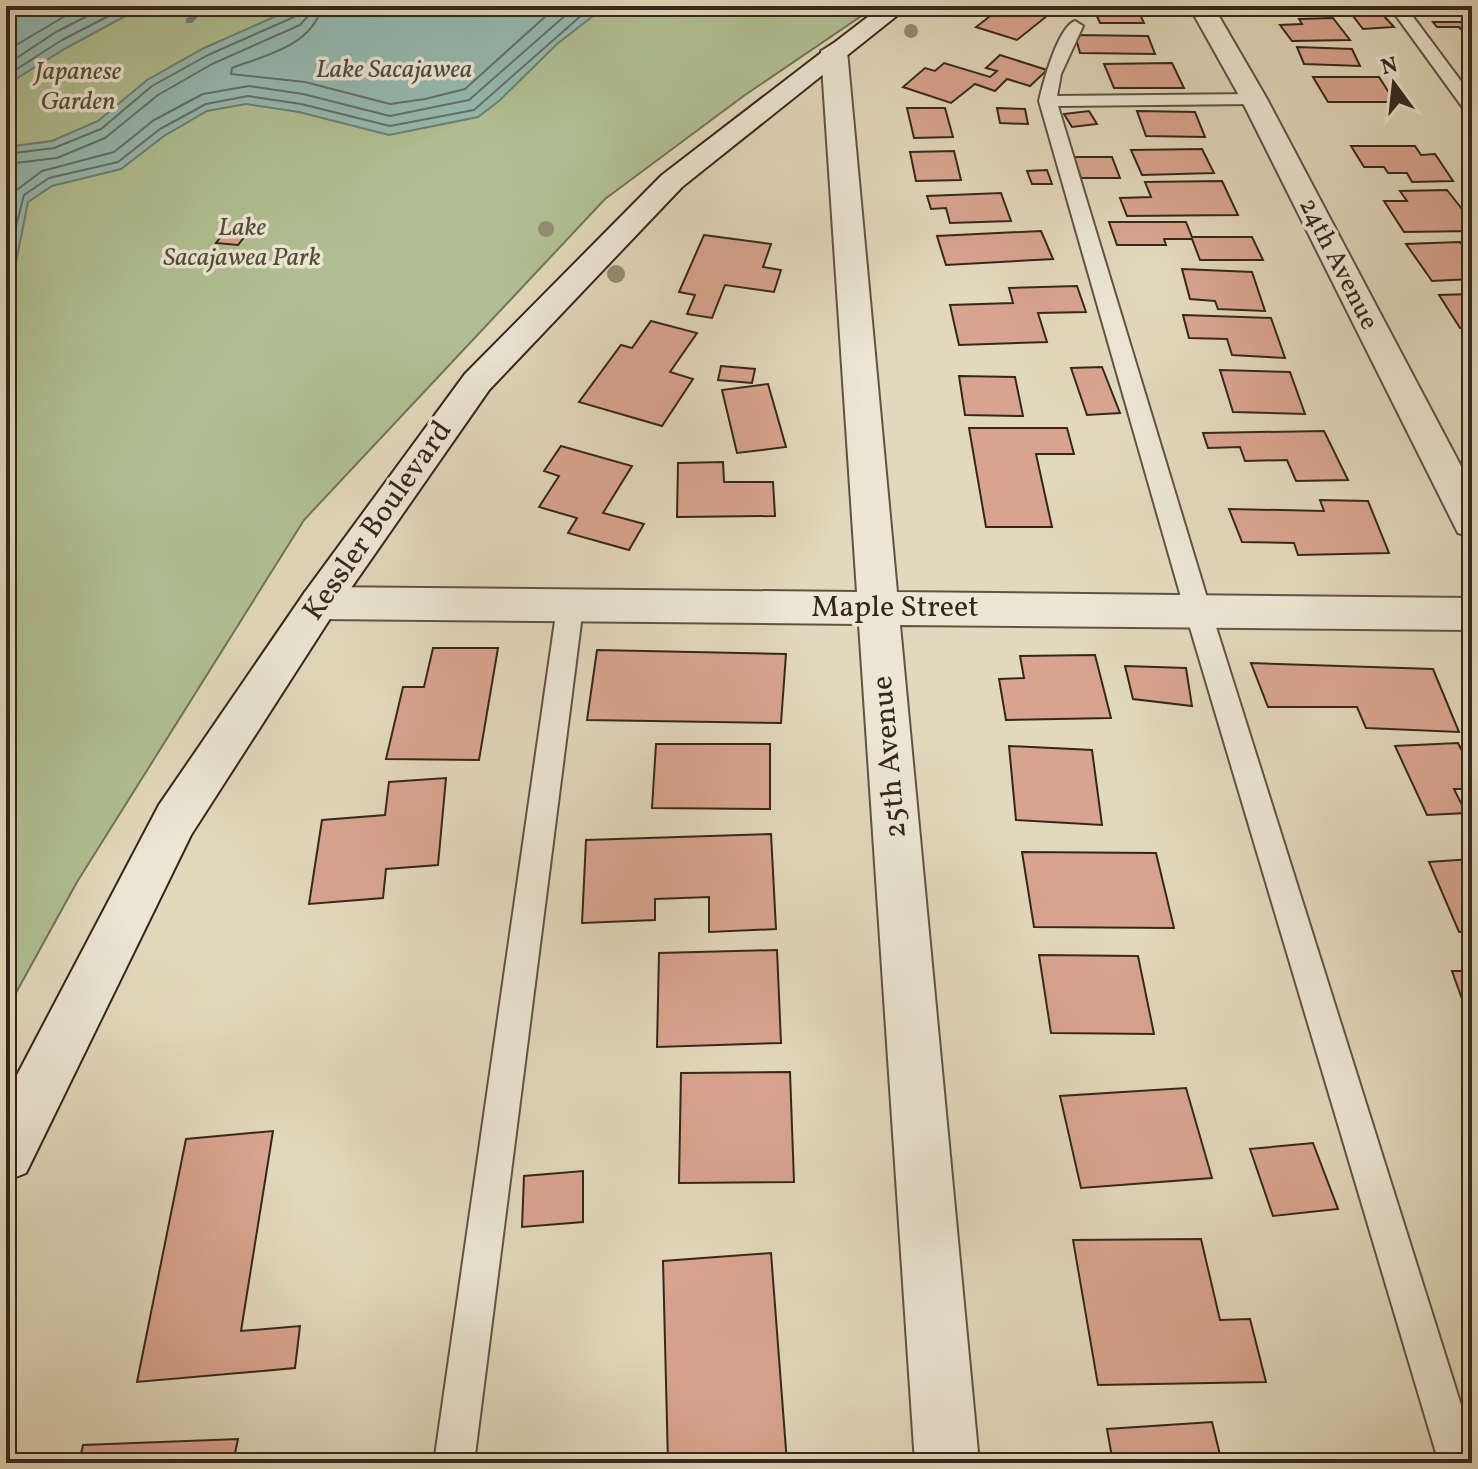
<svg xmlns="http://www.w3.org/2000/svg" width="1478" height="1469" font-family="Vollkorn,serif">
  <rect width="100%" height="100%" fill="#e2d8bb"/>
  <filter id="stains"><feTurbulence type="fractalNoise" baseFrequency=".0025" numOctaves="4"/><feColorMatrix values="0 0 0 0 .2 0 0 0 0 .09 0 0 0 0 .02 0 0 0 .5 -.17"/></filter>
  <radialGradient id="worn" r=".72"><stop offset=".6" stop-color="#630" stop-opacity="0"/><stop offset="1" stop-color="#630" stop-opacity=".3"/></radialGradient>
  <path fill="#b0bf92" stroke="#727358" stroke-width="2" d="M6 6H876L745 95 605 199 304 520 77 882 6 1011Z"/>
  <g fill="#95bab1" stroke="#6f7f76" stroke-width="2">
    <path d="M6 6H144L66 48 6 85Z"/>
    <path d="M299 6H606L557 44 499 101 478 117 389 135 299 112 246 104 207 111 164 136 121 169 52 186 28 202 16 262 6 287V147L52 141 98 121 147 80 204 48Z"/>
  </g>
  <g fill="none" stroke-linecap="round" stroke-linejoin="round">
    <g stroke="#657068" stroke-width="2">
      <path d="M322 6C312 46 266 55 232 68L231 74 305 82 390 104 425 99 465 89 557 6"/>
      <path d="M6 51 82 6"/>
      <path d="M6 65 56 32 107 6"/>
      <path d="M6 76 62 40 128 6"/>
      <path d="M6 154 54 148 101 129 152 86 208 55 294 17 299 6"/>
      <path d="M6 164 57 158 105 138 158 95 212 64 300 25 308 16 309 6"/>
      <path d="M6 222 14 192 42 171 114 152 154 120 203 94 249 86 303 94 390 116 469 100 576 6"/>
      <path d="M6 266 24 195 49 178 118 162 160 129 206 104 248 96 301 104 390 126 474 110 592 6"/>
    </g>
    <path fill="#6f7f76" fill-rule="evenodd" d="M192 6H200L203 11 192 23H186V19L195 11Z"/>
  </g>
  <g fill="#d9a48f" stroke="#35271e" stroke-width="2">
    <path d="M1003 6H1015L1047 16 1017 40 976 27Z"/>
    <path d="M1106 6H1136L1144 23H1100L1096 14H1110Z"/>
    <path d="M1274 6H1331L1335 11 1278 13Z"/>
    <path d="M1415 6H1462L1468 14 1420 13Z"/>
    <path d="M1383 15 1394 27 1363 29 1353 16Z"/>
    <path d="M1333 18 1350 40 1292 41 1280 25 1302 24 1299 19Z"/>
    <path d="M1433 22H1472V41L1459 27H1437Z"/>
    <path d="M1075 35 1148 36 1155 54 1080 53Z"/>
    <path d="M1297 47 1352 49 1360 66 1304 64Z"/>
    <path d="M1000 55 1047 70 1030 86 1007 79 995 91 975 84 951 103 903 87 925 68 935 71 944 63 990 77 997 71 986 68Z"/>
    <path d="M1172 63 1184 88H1114L1104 64Z"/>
    <path d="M1313 77H1379L1395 102H1328Z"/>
    <path d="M907 108H945L953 137 914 138Z"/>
    <path d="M997 108 1025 109 1028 124 1000 123Z"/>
    <path d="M1089 111 1097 124 1072 127 1064 114Z"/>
    <path d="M1137 111 1195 112 1205 137 1146 136Z"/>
    <path d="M1351 146H1415L1421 155 1435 154 1453 181 1412 182 1407 173H1388L1384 167H1364Z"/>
    <path d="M1202 149 1214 173 1142 175 1131 150Z"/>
    <path d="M954 151 961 180 916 181 910 152Z"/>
    <path d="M1074 157H1112L1120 178H1081Z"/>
    <path d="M1047 170 1052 184H1032L1027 171Z"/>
    <path d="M1222 181 1238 215 1127 216 1120 198 1151 197 1145 182Z"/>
    <path d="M1447 190 1462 209H1472V231L1404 232 1384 201H1407L1400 191Z"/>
    <path d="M1001 193 1011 221 950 223 946 208 931 209 927 196Z"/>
    <path d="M1109 222H1186L1192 237H1252L1263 260H1200L1192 239H1164L1166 245H1117Z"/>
    <path d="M1041 231 1053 259 946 265 937 236Z"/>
    <path d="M223 234 245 236 238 245 216 243Z"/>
    <path d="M704 235 771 244 763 267 781 270 774 292 725 285 712 318 687 314 695 295 679 292Z"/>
    <path d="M1460 242 1472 258V279L1432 281 1406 244Z"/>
    <path d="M1182 269 1252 272 1265 311 1218 309 1215 301 1190 299Z"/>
    <path d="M1077 286 1086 312 1038 313 1047 342 959 345 950 305 1013 303 1009 288Z"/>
    <path d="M1472 294V327L1460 328 1439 295Z"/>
    <path d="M1183 315 1271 318 1285 358 1232 355 1227 339 1189 338Z"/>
    <path d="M651 321 697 333 670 372 693 379 662 426 579 402 621 345 632 348Z"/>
    <path d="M721 366 755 369 752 383 718 380Z"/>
    <path d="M1102 367 1120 413 1087 415 1071 368Z"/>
    <path d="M1220 370 1290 372 1305 414 1233 412Z"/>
    <path d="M959 376 1015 377 1023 416 965 415Z"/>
    <path d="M768 384 786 447 737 453 722 390Z"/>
    <path d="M969 428H1067L1074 454H1036L1052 527H986Z"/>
    <path d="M1324 431 1348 480 1296 481 1287 460 1245 461 1240 447 1208 448 1203 433Z"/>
    <path d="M561 446 632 466 603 513 644 524 629 550 568 533 577 518 539 507 559 476 544 471Z"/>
    <path d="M723 462 724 482H773L775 516 677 517 678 463Z"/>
    <path d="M1320 500 1368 501 1389 553 1298 555 1294 543 1242 542 1229 509 1324 511Z"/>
    <path d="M433 648H498L479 760 386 759 403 687H424Z"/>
    <path d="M597 650 786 654 781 723 587 720Z"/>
    <path d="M1095 655 1111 718 1006 720 999 679 1024 678 1020 656Z"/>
    <path d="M1251 663 1433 669 1459 732 1366 728 1357 707H1268Z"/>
    <path d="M1125 666 1186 668 1192 706 1133 699Z"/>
    <path d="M1458 743 1472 770V789H1454L1466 813 1427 815 1395 746Z"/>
    <path d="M656 744H770V809L652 808Z"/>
    <path d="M1009 746 1092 750 1102 825 1016 820Z"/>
    <path d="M446 778 438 865 386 869 383 898 309 904 322 820 385 815 389 782Z"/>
    <path d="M771 834 776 929 709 932V897L655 899V920L582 923 586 840Z"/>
    <path d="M1022 852 1156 853 1174 928 1034 927Z"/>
    <path d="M1472 859V931L1459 932 1429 862Z"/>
    <path d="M777 950 781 1043 657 1047 659 953Z"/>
    <path d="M1039 955 1138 956 1154 1034 1051 1033Z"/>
    <path d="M1452 971H1472V1027Z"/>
    <path d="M790 1072 794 1182 679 1183 681 1073Z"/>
    <path d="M1186 1088 1212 1178 1081 1188 1060 1096Z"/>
    <path d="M273 1131 241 1331 300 1326 295 1368 137 1382 186 1139Z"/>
    <path d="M1313 1143 1338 1209 1273 1216 1250 1149Z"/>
    <path d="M583 1171V1222L522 1227 524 1176Z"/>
    <path d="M1201 1239 1220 1320 1250 1319 1266 1382 1098 1385 1073 1240Z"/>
    <path d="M771 1253 787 1463H668L663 1261Z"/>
    <path d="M1212 1422 1222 1463H1113L1107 1429Z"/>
    <path d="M238 1439 233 1463H79L83 1445Z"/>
  </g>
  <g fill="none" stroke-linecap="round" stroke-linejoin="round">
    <g stroke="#605345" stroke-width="4">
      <g id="lane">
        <path d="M1389 6H1405L1472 96V113L1466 112Z"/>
        <path d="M1075 21 1083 26 1061 74 1057 96 1254 94 1262 99 1254 104 1058 106 1211 611 1472 1440V1463H1439L1185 611 1039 101C1043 83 1058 27 1075 21Z"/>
        <path d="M570 597 579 600 583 607 474 1463H434L557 607 561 600Z"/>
      </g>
    </g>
    <g stroke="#605345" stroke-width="4">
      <g id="street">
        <path d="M1189 6H1213L1267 99 1472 487V537L1458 533 1241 99Z"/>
        <path d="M834 43 847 51 897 592 1472 598V630L900 625 979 1463H915L859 624 319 619 305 614 299 603 305 592 319 587 857 592 821 51Z"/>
      </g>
    </g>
    <g stroke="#35271e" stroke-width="4">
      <path id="secondary" d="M882 6H909L682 187 489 390 333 614 191 835 26 1173 6 1181V1096L159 805 305 592 465 374 662 175Z"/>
    </g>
    <use href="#lane" fill="#ece6d3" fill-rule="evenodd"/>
    <use href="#street" fill="#ece6d3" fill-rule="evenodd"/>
    <use href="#secondary" fill="#ece6d3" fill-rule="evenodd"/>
  </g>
  <g fill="#948c75">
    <circle cx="911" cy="31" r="7"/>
    <circle cx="546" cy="229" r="8"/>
    <circle cx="616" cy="274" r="9"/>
  </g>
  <g text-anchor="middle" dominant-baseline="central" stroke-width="7" stroke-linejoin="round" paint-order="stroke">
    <g font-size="26" font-style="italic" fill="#4d4c43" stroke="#ece6d3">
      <text x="394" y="70">Lake Sacajawea</text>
    </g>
    <g font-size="26" font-style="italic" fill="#544d3b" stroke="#ece6d3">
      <text x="78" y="72">Japanese<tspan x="78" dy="30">Garden</tspan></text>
      <text x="242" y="228">Lake<tspan x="242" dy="30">Sacajawea Park</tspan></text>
    </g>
    <g font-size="26" fill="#35271e" stroke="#ece6d3">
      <text transform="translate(1338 264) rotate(63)">24th Avenue</text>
    </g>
    <g font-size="30" fill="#35271e" stroke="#ece6d3">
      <text transform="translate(378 521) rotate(-55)">Kessler Boulevard</text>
      <text x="895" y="608">Maple Street</text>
      <text transform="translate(890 757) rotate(-95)">25th Avenue</text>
    </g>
  </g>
  <rect width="1478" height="1469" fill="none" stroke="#e2d8bb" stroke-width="32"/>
  <rect x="8" y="8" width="1462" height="1453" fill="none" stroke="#35271e" stroke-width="4"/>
  <rect x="16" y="16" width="1446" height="1437" fill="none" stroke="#35271e" stroke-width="2"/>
  <g transform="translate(1394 84) rotate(345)" stroke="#ece6d3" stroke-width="6" paint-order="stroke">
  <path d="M0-6L14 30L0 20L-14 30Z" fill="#35271e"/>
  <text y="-12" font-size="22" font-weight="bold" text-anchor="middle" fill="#35271e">N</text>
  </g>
  <rect width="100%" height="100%" filter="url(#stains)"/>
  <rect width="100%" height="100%" fill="url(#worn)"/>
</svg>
